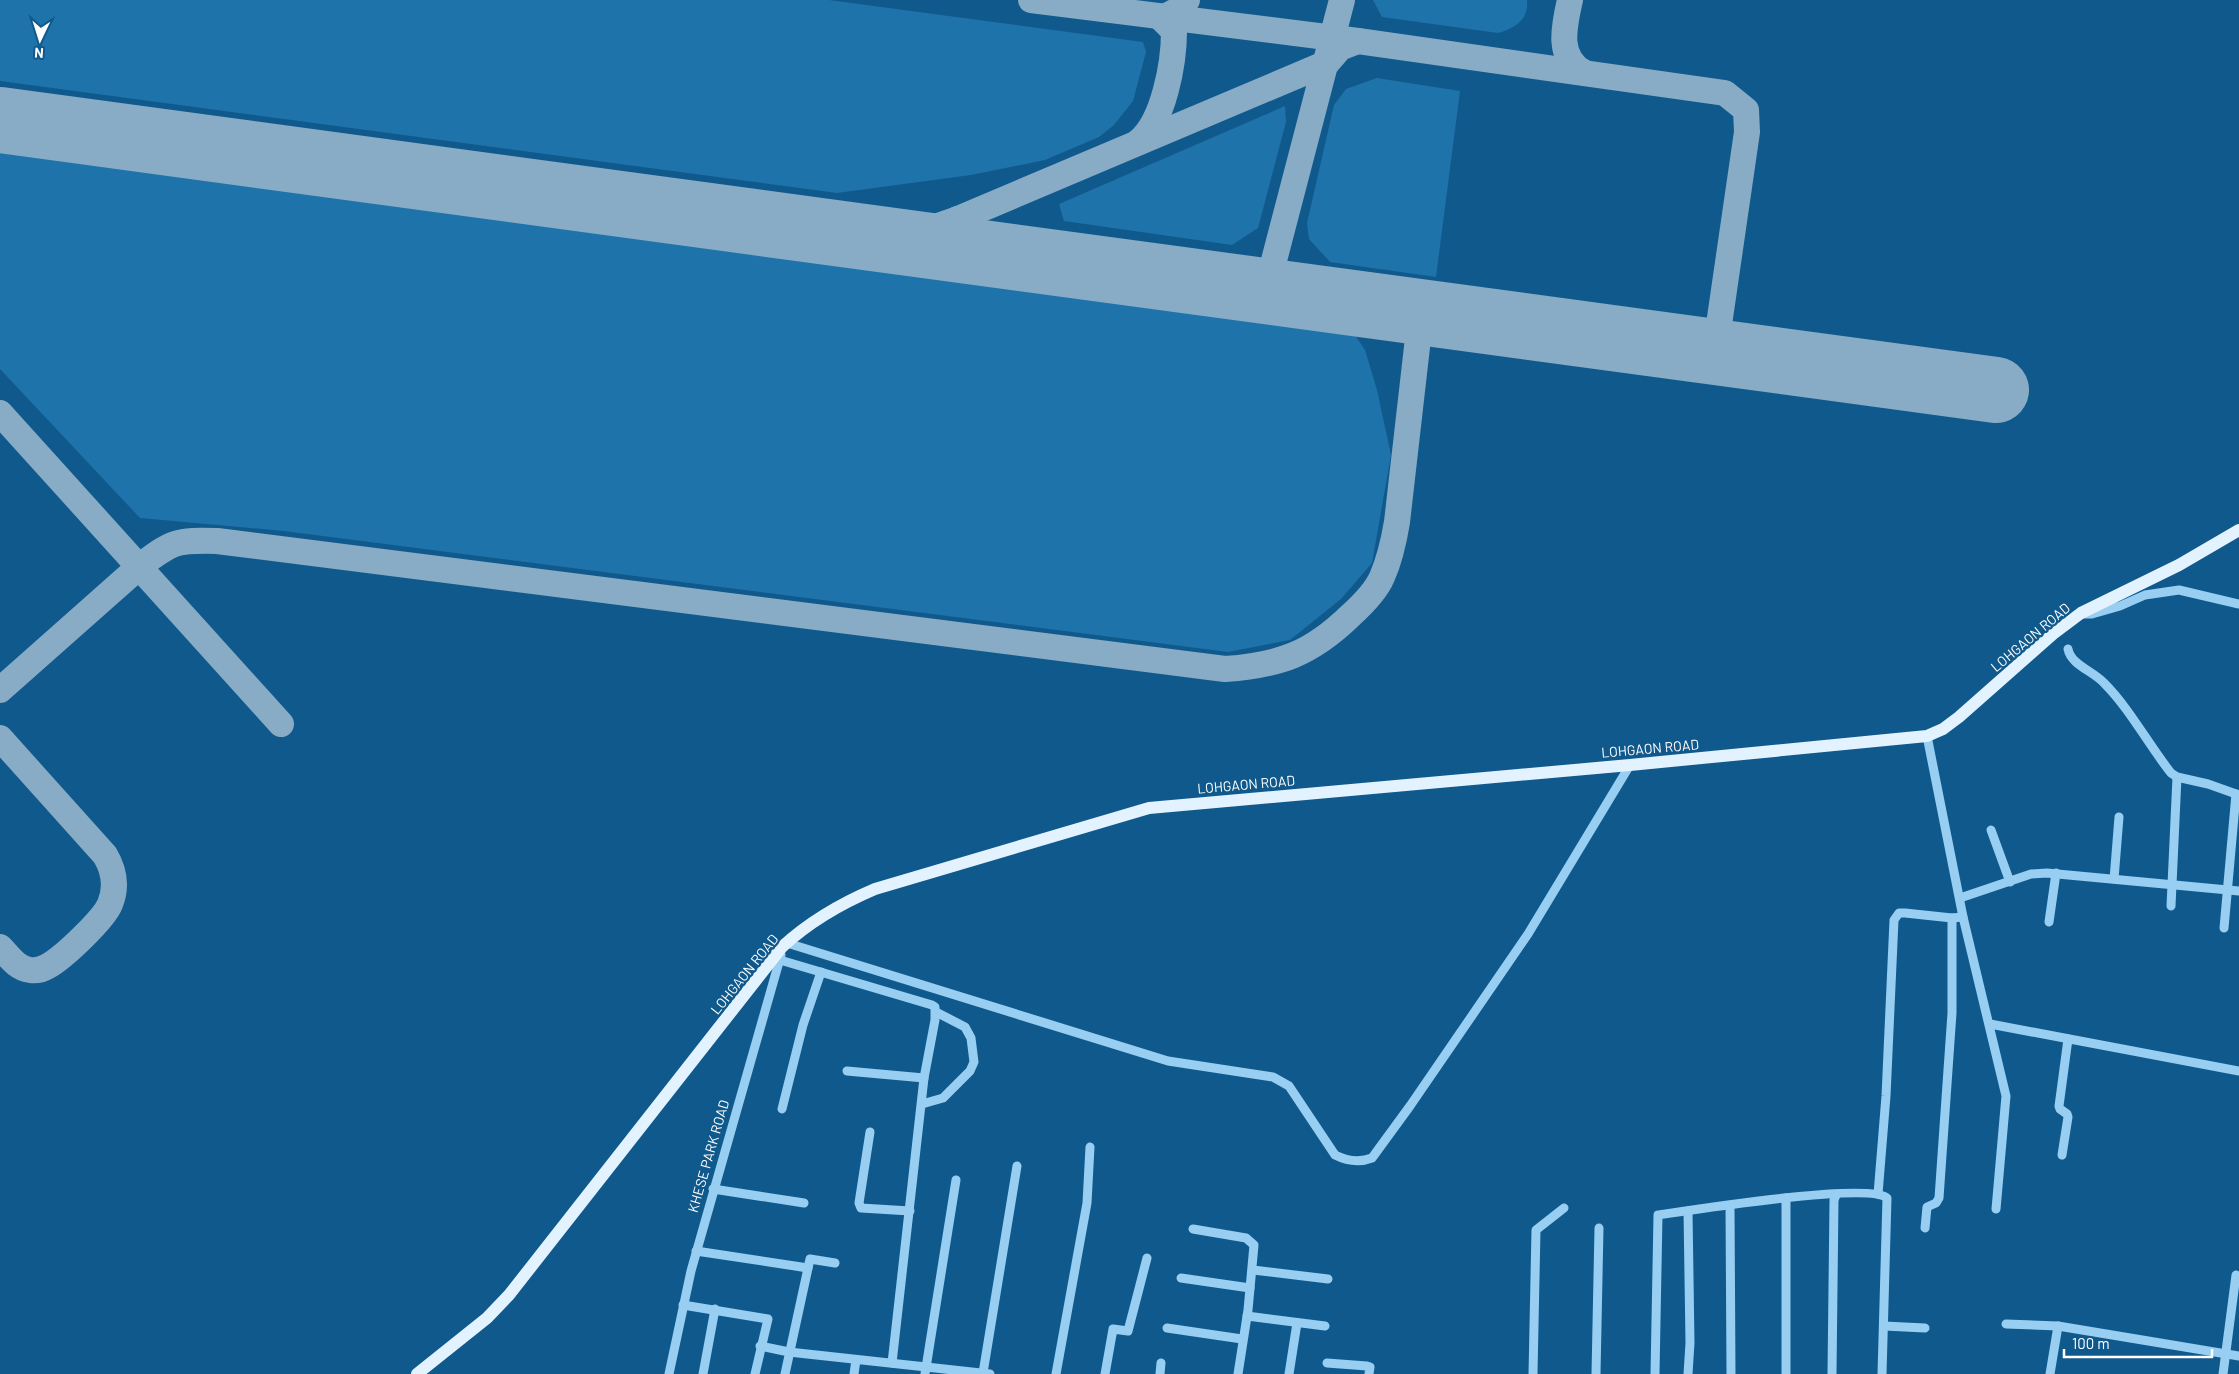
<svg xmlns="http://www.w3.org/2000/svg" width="2239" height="1374" font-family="Barlow,sans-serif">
  <rect width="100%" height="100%" fill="#10598c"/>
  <g fill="#1e73aa">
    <path d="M0 0H829L1143 42 1146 52 1133 101 1114 125 1099 137 1045 160 971 175 837 193 0 81Z"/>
    <path d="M1373 0H1527C1529 19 1516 28 1498 33L1382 17Z"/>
    <path d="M1377 78 1460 91 1436 277 1330 262 1309 239 1307 223 1334 105 1346 89Z"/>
    <path d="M1285 106 1286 122 1258 228 1232 245 1064 221 1059 204Z"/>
    <path d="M0 149 1351 329 1365 350 1377 390 1391 455 1372 563 1341 599 1290 640 1228 652 284 531 140 518 0 369Z"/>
  </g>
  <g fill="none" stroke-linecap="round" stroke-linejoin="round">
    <g stroke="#88acc6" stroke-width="26">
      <path d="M1031 0 1358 41 1725 93 1746 110 1747 132 1715 352"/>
      <path d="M1570 0C1564 26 1556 59 1585 73"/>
      <path d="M1138 142C1164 122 1174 62 1174 31L1161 18C1171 14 1182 10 1187 0"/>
      <path d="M958 219C960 234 967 244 980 252"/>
      <path d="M895 241 958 219 1327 63 1340 48 1358 41"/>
      <path d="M1266 291 1342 0"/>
      <path d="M0 413 281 724"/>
      <path d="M0 690 140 566C173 541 176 540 217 541L1225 669C1280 665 1311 654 1351 615 1362 605 1376 591 1382 577 1390 559 1394 540 1397 522L1421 312"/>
      <path d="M0 738 105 855C114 870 117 887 110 904 104 919 63 958 48 966 43 969 36 971 30 970 16 968 9 956 0 947"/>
    </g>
    <path stroke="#88acc6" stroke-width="66" d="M0 120 1996 390"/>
    <g stroke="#97cef2" stroke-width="9">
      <path d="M2082 614H2092L2120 606 2145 595 2179 590 2239 604"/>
      <path d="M2068 649C2071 665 2093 671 2104 683 2130 709 2148 744 2171 773L2177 777 2208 784 2239 795"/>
      <path d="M1991 830 2010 882"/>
      <path d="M2114 879 2119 817"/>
      <path d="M1960 898 2031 874 2047 873 2239 891"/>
      <path d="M2171 906 2177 777"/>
      <path d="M1963 917 2006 1096 1996 1209"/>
      <path d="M2049 922 2056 873"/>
      <path d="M2224 928 2236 794"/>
      <path d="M787 943 1168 1061 1273 1077 1289 1086 1335 1155C1347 1161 1359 1163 1372 1158L1410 1106 1528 934 1630 765"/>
      <path d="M780 960 932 1005 935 1007V1020L924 1078 892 1363"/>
      <path d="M1990 1024 2239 1071"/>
      <path d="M847 1071 924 1078"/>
      <path d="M922 1104 943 1098 970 1071 974 1062 971 1038 965 1027 936 1012"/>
      <path d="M782 1109 803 1025 821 972"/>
      <path d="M870 1132 859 1203 861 1208 910 1211"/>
      <path d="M2062 1155 2068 1117 2067 1114 2060 1109 2059 1106 2068 1039"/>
      <path d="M713 1189 804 1203"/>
      <path d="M1878 1194 1886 1096 1894 920 1899 913H1905L1952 918 1963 917 1927 736"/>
      <path d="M1730 1206 1731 1374"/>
      <path d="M1688 1211 1690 1343 1688 1374"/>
      <path d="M1925 1228 1927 1207 1936 1203 1939 1198 1952 1013V918"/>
      <path d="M1193 1229 1246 1238 1254 1245 1248 1310 1238 1374"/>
      <path d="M696 1251 808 1268"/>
      <path d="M1253 1270 1328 1279"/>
      <path d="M1181 1278 1250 1288"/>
      <path d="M683 1305 768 1319 755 1374"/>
      <path d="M1247 1316 1325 1326"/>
      <path d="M2006 1324 2058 1326 2239 1356"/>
      <path d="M1884 1326 1925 1328"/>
      <path d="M1167 1328 1242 1339"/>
      <path d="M760 1346 789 1352 990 1374"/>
      <path d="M1327 1363 1367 1366 1370 1367 1369 1374"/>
      <path d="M983 1373 1017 1166"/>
      <path d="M669 1374 691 1271 781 955"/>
      <path d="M703 1374 715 1309"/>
      <path d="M785 1374 810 1259 835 1263"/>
      <path d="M854 1374 856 1360"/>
      <path d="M925 1374 956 1180"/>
      <path d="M1056 1374 1087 1203 1090 1147"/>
      <path d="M1105 1374 1113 1329 1128 1331 1147 1258"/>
      <path d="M1160 1374 1161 1363"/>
      <path d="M1289 1374 1297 1323"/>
      <path d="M1533 1374 1536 1230 1564 1208"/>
      <path d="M1596 1374 1599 1228"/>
      <path d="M1655 1374 1658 1215C1692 1210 1869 1182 1887 1198L1882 1374"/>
      <path d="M1786 1374V1198"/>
      <path d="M1832 1374 1834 1200 1836 1195"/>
      <path d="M2050 1374 2058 1326"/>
      <path d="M2223 1374 2236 1275"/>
    </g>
    <path stroke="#e2f2ff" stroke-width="12" d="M417 1374 487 1318 509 1295 782 947C809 922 842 903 875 889L1149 808 1630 765 1927 736 1943 729 1959 717 2053 634 2081 613 2179 565 2239 530"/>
  </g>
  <g text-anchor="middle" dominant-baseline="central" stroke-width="4.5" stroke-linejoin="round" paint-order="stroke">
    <g font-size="14" fill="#fff" stroke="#10598c">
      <text transform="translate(2030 637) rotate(-40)">LOHGAON ROAD</text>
      <text transform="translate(1650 748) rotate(-5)">LOHGAON ROAD</text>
      <text transform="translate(1246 784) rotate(-5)">LOHGAON ROAD</text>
      <text transform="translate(744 974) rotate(-51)">LOHGAON ROAD</text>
      <text transform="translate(708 1156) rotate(-74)">KHESE PARK ROAD</text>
    </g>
  </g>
  <g transform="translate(40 40) rotate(184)" stroke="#10598c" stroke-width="4" paint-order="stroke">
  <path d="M0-4L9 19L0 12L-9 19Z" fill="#ffffff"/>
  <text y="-8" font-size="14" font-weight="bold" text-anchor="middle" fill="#ffffff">N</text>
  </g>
  <path d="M2064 1349v8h148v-8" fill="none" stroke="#ffffff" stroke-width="2.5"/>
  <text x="2072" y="1349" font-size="15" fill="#ffffff" stroke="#10598c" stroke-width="4" paint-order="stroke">100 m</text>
</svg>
